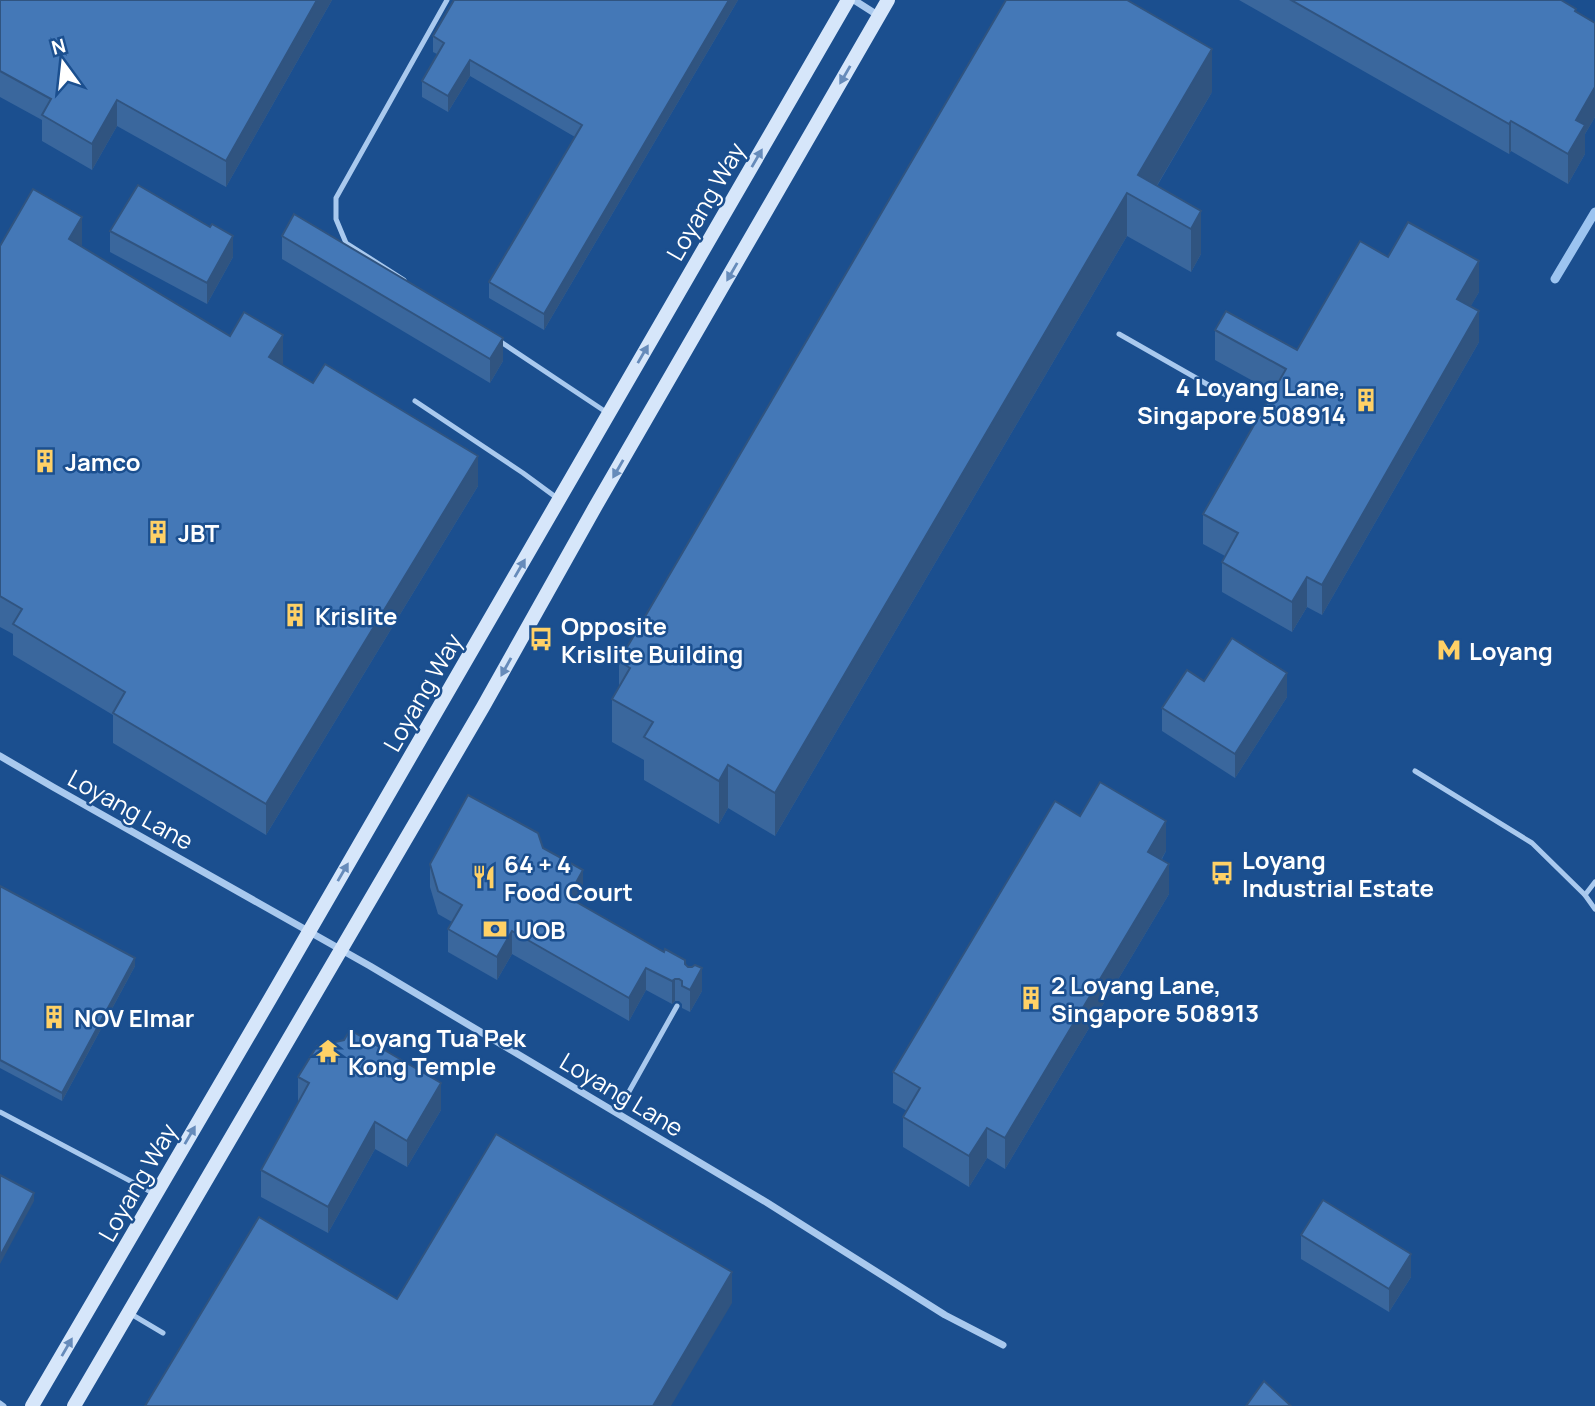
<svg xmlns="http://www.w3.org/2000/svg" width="1595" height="1406" font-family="Manrope,sans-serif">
  <rect width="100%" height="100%" fill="#1b4f8f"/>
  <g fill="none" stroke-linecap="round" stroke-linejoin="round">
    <path stroke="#9cc4f0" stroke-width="9" d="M1555 279 1595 212"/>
    <g stroke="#a9c9ee" stroke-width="5">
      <path d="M404 280 346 243 336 219V198L447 0"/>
      <path d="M1119 334 1226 395"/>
      <path d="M498 340 606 412"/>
      <path d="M415 401 523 473 557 498"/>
      <path d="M1415 771 1532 843 1585 895 1595 909"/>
      <path d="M1585 895 1595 882"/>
      <path d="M0 1112 153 1193"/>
      <path d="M617 1113 677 1006"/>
      <path d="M131 1314 163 1333"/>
      <path d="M0 1403 4 1406"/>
    </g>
    <g stroke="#a9c9ee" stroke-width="7">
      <path d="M854 0 879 16"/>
      <path d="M0 756 53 787 370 966 766 1202 945 1315 1003 1345"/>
    </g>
    <g stroke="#d6e6fa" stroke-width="14">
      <path d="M32 1406 270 999 848 0"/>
      <path d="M74 1406 483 707 594 509 888 0"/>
    </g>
  </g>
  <g fill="#3a679d">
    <path d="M0 0H332L226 187 117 126 92 170 42 141V120L0 97Z"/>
    <path d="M454 0H738L544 330 489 298V282L575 137 470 76 448 112 422 97V81L437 54 433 52V36Z"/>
    <path d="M1239 0H1561L1576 12 1595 23V117L1585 134V154L1568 184 1511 151 1509 154Z"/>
    <path d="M1212 92 1157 186 1201 211V254L1191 272 1127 236 775 836 728 808 719 824 644 780V760L612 742V699L619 687V661Z"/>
    <path d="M110 231 233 257 207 304 110 252Z"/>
    <path d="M282 236 503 361 490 383 282 259Z"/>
    <path d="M0 246 82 247 230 336 283 365 478 486 266 835 113 743V715L13 655V634L0 627Z"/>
    <path d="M1388 257 1479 292 1470 307 1479 342 1322 615 1307 607 1292 632 1222 592V562L1225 556 1203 544V514L1273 392 1215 360V330L1297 350Z"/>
    <path d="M1204 681 1287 697 1235 778 1162 731V708Z"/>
    <path d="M1080 816 1166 851 1162 859 1169 894 1005 1169 987 1158 969 1187 903 1147V1117L907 1111 893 1103V1072Z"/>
    <path d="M543 848 583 893 577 903 685 965 702 991 690 1012 682 1008V1004L679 1001H675L672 1004 646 990 629 1021 512 954 497 980 448 952V929L452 922 438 914 430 887V864Z"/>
    <path d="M0 886 135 966 62 1101 0 1068Z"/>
    <path d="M298 1077 441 1110 407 1167 375 1149 328 1233 261 1197V1170L298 1103Z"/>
    <path d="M1301 1235 1411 1277 1389 1312 1301 1259Z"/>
  </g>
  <g fill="#305480">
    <path d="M317 0H332L226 187V161Z"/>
    <path d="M729 0H738L544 330V314Z"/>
    <path d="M1212 49V92L1146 204 1138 175Z"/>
    <path d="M470 60V76L448 112V96Z"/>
    <path d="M1595 87V117L1585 134V154L1568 184V154L1576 120Z"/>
    <path d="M117 100V126L92 170V144Z"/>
    <path d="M1511 121V151L1509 154V124Z"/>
    <path d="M1127 193V236L775 836V793Z"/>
    <path d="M1201 211V254L1191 272V229Z"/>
    <path d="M82 217V247L69 239Z"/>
    <path d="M233 236V257L207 304V283Z"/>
    <path d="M1479 261V292L1457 330V299Z"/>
    <path d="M1479 311V342L1322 615V585Z"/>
    <path d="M283 335V366L269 357Z"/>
    <path d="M503 338V361L490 383V359Z"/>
    <path d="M478 456V486L266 835V804Z"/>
    <path d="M1307 577V607L1292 632V602Z"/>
    <path d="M1287 673V697L1235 778V754Z"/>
    <path d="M728 765V808L719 824V781Z"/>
    <path d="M1166 821V851L1148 882V852Z"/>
    <path d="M1169 864V894L1005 1169V1138Z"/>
    <path d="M583 870V893L568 920V897Z"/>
    <path d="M512 931V954L497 980V957Z"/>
    <path d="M135 958V966L62 1101V1093Z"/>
    <path d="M646 968V990L629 1021V998Z"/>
    <path d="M702 968V991L690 1012V990Z"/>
    <path d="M675 979V1001L672 1004V981Z"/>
    <path d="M441 1083V1110L407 1167V1141Z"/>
    <path d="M375 1122V1149L328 1233V1207Z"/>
    <path d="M987 1128V1158L969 1187V1156Z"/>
    <path d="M34 1193V1201L0 1264V1256Z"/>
    <path d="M1411 1254V1277L1389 1312V1289Z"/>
    <path d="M732 1272V1303L671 1406H653Z"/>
  </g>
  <g fill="#4478b7" stroke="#305480" stroke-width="2">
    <path d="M0 0H317L226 161 117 100 92 144 42 115 51 99 0 71Z"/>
    <path d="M454 0H729L544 314 489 282 582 125 470 60 448 96 422 81 444 43 433 36Z"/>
    <path d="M1006 0H1127L1212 49 1138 175 1201 211 1191 229 1127 193 775 793 728 765 719 781 644 737 653 722 612 699 630 668 619 661Z"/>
    <path d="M1291 0H1561L1576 9 1575 11 1595 23V87L1576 120 1585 125 1568 154 1511 121 1509 124Z"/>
    <path d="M138 185 210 227 212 224 233 236 207 283 110 231Z"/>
    <path d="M33 189 82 217 69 239 230 336 244 312 283 335 269 357 313 383 325 364 478 456 266 804 113 713 125 692 13 624 22 609 0 596V246Z"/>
    <path d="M294 214 503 338 490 359 282 236Z"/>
    <path d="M1408 222 1479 261 1457 299 1479 311 1322 585 1307 577 1292 602 1222 562 1238 533 1203 514 1286 369 1215 330 1226 311 1297 350 1360 241 1388 257Z"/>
    <path d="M1232 638 1287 673 1235 754 1162 708 1187 670 1204 681Z"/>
    <path d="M1100 782 1166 821 1148 852 1169 864 1005 1138 987 1128 969 1156 903 1117 920 1088 893 1072 1055 801 1080 816Z"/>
    <path d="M468 795 538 833 543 848 583 870 568 897 664 952 665 949 685 960V964L688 967H692L695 965 702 968 690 990 682 986V981L679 979H675L672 981 646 968 629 998 512 931 497 957 448 929 462 905 438 891 430 864Z"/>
    <path d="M0 886 135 958 62 1093 0 1060Z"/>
    <path d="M350 1030 441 1083 407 1141 375 1122 328 1207 261 1170 309 1083 298 1077 317 1046 344 1040Z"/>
    <path d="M496 1134 732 1272 653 1406H145L259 1217 397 1299Z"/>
    <path d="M0 1175 34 1193 0 1256Z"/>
    <path d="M1323 1200 1411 1254 1389 1289 1301 1235Z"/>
    <path d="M1264 1381 1291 1406H1246Z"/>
  </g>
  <defs><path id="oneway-solid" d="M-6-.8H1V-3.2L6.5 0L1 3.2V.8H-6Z" transform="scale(1.75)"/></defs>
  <g fill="#668bba">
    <use href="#oneway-solid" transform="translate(845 75) rotate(120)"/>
    <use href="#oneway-solid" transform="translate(757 158) rotate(-60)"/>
    <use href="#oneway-solid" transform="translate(732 272) rotate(120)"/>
    <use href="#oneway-solid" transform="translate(643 354) rotate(-60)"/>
    <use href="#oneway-solid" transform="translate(618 469) rotate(120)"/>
    <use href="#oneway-solid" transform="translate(520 568) rotate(-60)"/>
    <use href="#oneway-solid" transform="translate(506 667) rotate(119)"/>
    <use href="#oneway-solid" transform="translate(343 872) rotate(-60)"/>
    <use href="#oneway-solid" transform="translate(190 1135) rotate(-60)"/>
    <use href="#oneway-solid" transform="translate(67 1347) rotate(-60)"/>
  </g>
  <defs>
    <g id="building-bare" transform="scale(1.89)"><path d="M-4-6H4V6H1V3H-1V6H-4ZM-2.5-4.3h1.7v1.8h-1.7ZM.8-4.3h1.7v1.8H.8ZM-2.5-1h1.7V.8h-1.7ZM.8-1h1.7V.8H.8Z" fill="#ffd166" stroke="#1b4f8f" stroke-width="2.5" paint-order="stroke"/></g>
    <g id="bus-bare" transform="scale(1.89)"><path d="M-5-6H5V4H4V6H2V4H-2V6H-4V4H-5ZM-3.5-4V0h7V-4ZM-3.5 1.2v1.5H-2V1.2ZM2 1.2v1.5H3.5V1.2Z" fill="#ffd166" stroke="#1b4f8f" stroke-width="2.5" paint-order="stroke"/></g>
    <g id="metro-bare" transform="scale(1.89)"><path d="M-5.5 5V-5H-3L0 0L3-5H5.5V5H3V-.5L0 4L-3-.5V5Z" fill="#ffd166" stroke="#1b4f8f" stroke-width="2.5" paint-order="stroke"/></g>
    <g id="restaurant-bare" transform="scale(1.89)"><path d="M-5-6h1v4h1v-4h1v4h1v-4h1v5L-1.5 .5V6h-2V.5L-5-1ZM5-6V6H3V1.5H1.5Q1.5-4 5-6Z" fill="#ffd166" stroke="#1b4f8f" stroke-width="2.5" paint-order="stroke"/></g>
    <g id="bank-bare" transform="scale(1.89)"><path d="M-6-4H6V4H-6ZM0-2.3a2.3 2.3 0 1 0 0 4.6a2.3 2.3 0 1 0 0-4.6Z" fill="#ffd166" stroke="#1b4f8f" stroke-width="2.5" paint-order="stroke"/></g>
    <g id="temple-bare" transform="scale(1.89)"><path d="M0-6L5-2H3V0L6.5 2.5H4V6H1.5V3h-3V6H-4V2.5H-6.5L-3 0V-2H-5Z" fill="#ffd166" stroke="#1b4f8f" stroke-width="2.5" paint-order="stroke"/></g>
  </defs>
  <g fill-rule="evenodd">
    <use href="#building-bare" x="1366" y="400"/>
    <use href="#building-bare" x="45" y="461"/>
    <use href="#building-bare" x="158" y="532"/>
    <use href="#building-bare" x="295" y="615"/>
    <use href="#bus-bare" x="541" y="639"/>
    <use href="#metro-bare" x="1449" y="650"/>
    <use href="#bus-bare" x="1222" y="873"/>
    <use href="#restaurant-bare" x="484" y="877"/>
    <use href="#bank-bare" x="495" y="929"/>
    <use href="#building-bare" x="1031" y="998"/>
    <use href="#building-bare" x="54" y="1017"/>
    <use href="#temple-bare" x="328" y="1051"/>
  </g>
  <g text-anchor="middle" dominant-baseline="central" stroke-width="5" stroke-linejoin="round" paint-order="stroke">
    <g font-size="24" fill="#fff" stroke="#1b4f8f">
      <text transform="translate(705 201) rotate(-60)">Loyang Way</text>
      <text transform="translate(422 692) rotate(-60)">Loyang Way</text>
      <text transform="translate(131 809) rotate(29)">Loyang Lane</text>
      <text transform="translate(622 1094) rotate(31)">Loyang Lane</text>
      <text transform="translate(137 1182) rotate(-60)">Loyang Way</text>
    </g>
    <g font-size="24" font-weight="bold" fill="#fff" stroke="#1b4f8f" text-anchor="start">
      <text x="1346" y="386" text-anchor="end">4 Loyang Lane,<tspan x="1346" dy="28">Singapore 508914</tspan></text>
      <text x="65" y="461">Jamco</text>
      <text x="178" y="532">JBT</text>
      <text x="315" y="615">Krislite</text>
      <text x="561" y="625">Opposite<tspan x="561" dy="28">Krislite Building</tspan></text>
      <text x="1469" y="650">Loyang</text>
      <text x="1242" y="859">Loyang<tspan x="1242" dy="28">Industrial Estate</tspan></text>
      <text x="504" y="863">64 + 4<tspan x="504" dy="28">Food Court</tspan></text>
      <text x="515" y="929">UOB</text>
      <text x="1051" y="984">2 Loyang Lane,<tspan x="1051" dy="28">Singapore 508913</tspan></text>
      <text x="74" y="1017">NOV Elmar</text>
      <text x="348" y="1037">Loyang Tua Pek<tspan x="348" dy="28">Kong Temple</tspan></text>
    </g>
  </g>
  <g transform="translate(63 63) rotate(345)" stroke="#1b4f8f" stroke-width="5" paint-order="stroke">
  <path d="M0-5L12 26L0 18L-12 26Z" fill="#ffffff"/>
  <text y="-10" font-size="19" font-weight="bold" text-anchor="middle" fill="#ffffff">N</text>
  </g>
</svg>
